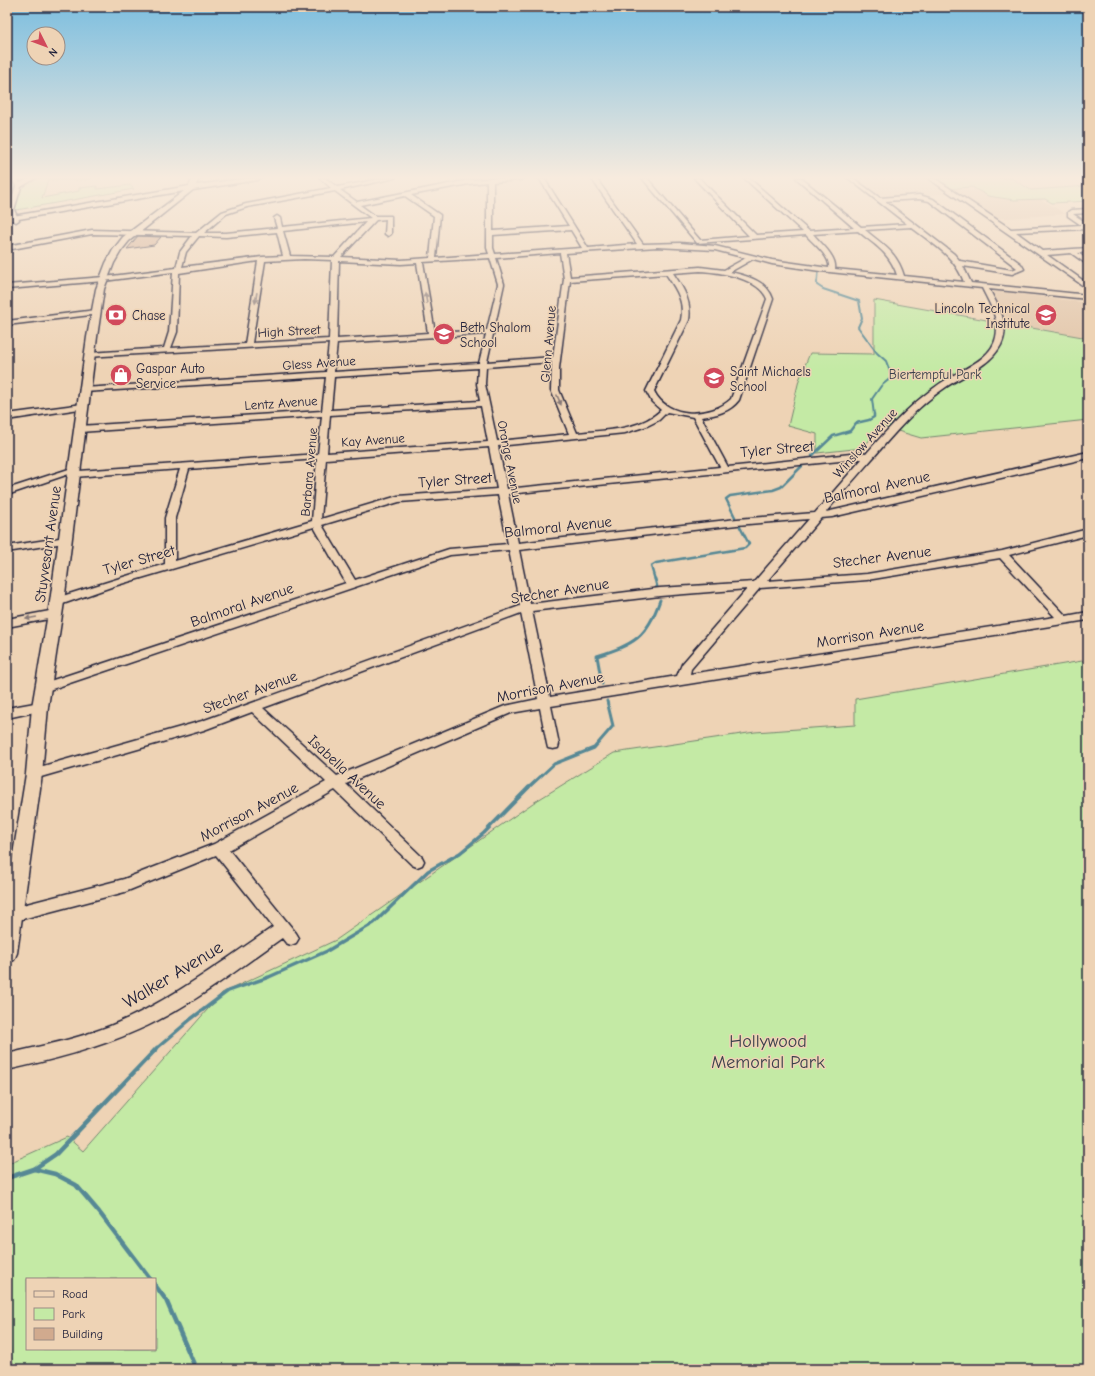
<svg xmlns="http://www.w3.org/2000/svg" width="1095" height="1376" font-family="'Comic Neue',sans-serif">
  <rect width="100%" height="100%" fill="#eed3b5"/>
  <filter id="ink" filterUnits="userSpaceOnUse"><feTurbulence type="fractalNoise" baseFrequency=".025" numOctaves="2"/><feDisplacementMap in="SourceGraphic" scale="8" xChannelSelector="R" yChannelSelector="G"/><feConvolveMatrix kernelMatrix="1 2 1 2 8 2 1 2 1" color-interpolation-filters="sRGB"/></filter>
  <g filter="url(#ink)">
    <g fill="#e1c4a7">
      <path d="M854 178H932L948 189 1026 191 1066 214 992 219 952 193 882 199Z"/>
      <path d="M992 290 1088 303V339L1010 326Z"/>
    </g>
    <g fill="#c4eaa5" stroke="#738670" fill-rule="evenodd">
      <path d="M7 178H92L87 180H48L42 198 79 191V188L97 186V189L130 185 134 189 11 211 7 206Z"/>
      <path d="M931 178H1011L1031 190 1088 186V201L1052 203 1045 199 1014 200 988 196 972 187 946 189Z"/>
      <path d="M874 300 1088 338V420L921 438 881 426 863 448 817 453V434L788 426 799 380 810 353 874 354Z"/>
      <path d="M1088 660V1369H15L11 1357 7 1323V1164L67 1137 83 1151 222 993 336 940 533 803 614 753 755 732 855 725V699ZM27 1279H155V1349H27Z"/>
    </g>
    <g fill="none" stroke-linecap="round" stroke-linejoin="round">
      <path stroke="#578895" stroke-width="1.5" d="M817 283 818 272"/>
      <path stroke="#578895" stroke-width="2" d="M817 282V285L823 289 859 301 862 318 858 327 877 353 886 361 892 377 881 386 872 399 874 415"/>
      <g stroke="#578895" stroke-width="2.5">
        <path d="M812 456 833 436 850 431 856 423 869 420 874 417V414"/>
        <path d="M735 517 726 499 730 496 773 490 781 487 802 466"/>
        <path d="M655 580 651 566 656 563 745 548 749 544 740 527"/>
      </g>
      <g stroke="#578895" stroke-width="3">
        <path d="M655 579 657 587"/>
        <path d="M602 684 597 656C634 644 647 638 660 600"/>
        <path d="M528 788 554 764 594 748 613 726 607 701"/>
      </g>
      <path stroke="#578895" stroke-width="3.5" d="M156 1049 191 1019 228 991 269 977 327 951 374 923 428 871 460 853 484 833 529 787"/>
      <g stroke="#578895" stroke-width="4.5">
        <path d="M34 1169 56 1154 157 1048"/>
        <path d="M7 1178 34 1169 55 1174 76 1185 99 1212 150 1279"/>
        <path d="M155 1285 166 1300 196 1369"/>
      </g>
    </g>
    <path fill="#d1aa8e" stroke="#22223b" d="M138 236 161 237 154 245 127 249Z"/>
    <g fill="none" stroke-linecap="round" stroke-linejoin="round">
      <g stroke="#22223b" stroke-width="3">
        <g id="minor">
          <path d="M12 178H17L20 183 30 178H36L21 187 14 210 19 220 16 222 13 220 8 210 16 186Z"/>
          <path d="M320 178H325L337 187 386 178H395L340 190 357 202 469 180 487 179 488 178H523L521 180 493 182V231L569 226 539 178H544L588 248 637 244 591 178H596L643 244 680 243 715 246 772 260 829 268C831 257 813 243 806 235L697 243 642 178H647L700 240 749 236 694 178H699L756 235 803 232 744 178H749L809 231 854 228 796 178H801L861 227 907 224 848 178H853L880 198 919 195 933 199 1021 264 1024 269 1012 274 963 266 971 283 1088 295V299L989 289C998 306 1011 325 1001 345 990 366 964 375 946 387 916 407 895 433 872 459 857 476 841 494 826 512L1088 452V458L832 517 821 518 767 581 867 574 1002 551 1088 529V535L1009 555 1066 616 1088 612V620L551 706 559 744 558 748 553 749 548 748 547 744 540 708 511 713 346 784 422 857 424 861 422 865 417 867 412 865 335 790 229 850 296 933 299 938 296 943 291 945 286 943 282 938C235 971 190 1007 138 1030 96 1049 52 1060 7 1070V1054C41 1046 77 1039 110 1026 169 1002 220 963 273 927L216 855 125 892 7 923V909L124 879 214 844 326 782 252 712 204 730 34 779 29 778 27 774 29 770 202 721 520 606 509 550 450 555 49 690 45 691 41 690 39 687 41 684 346 583 314 527 114 586 57 606 53 605 52 602 53 599 165 564V518L180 469 74 477 69 474 7 495V489L75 467 78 468 79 471 318 454 322 416 79 432 75 429 79 426 322 411 326 377 84 392 80 390 84 388 326 372 329 343 86 357V353H89L164 348 169 332 173 272 104 281 7 289V285L104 277 176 268 180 252 192 236 92 234 7 250V246L92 230 196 233 222 212 246 204 331 188ZM487 182V248L489 254 436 258 440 215 411 195 469 184ZM335 191 371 218 282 227 280 218 277 216 274 218 277 228 226 233H204L226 214 247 207ZM405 196 434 216 430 258 401 260 341 257 376 220 386 219 385 234 388 236 391 234V216H375L360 205ZM919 199 929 201 1017 268 1012 270 960 261 954 254 885 201ZM366 222 334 257 290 256 283 231ZM911 227C933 244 954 255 964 282L904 276C897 252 883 245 865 230ZM571 230 582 248 495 254 493 248V235ZM858 231C875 245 890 253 897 275L835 269C837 256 820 243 813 234ZM277 232 283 256 262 257 182 267 186 252 199 236 226 237ZM657 247 715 250 746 258 724 270 700 267 570 277 566 253ZM560 253 564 279 553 357 487 362 504 284 496 258ZM490 258 498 284 487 330 435 333 423 262ZM304 259 332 260 329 339 252 343 265 261ZM753 259 772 264 820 271 982 288C989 303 1000 319 996 337 992 357 968 367 952 376 918 396 892 424 866 454L860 453 728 467 701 417C716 415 730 412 739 400L773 299C767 281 748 276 730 272ZM258 261 245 344 171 348 177 332 179 273ZM339 261 401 264 417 263 428 333 337 339ZM700 271C720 272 759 278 767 299L731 399C711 418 667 419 654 391L689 320C692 301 683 288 673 273ZM666 274C676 289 685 301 681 320L646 391 652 402 661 410C639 431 605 430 577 433L559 390V368L570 281ZM486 334 479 363 334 372 337 343ZM552 362 551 390 569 434 497 441 485 384 486 367ZM478 368 477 384 480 401 331 410 334 377ZM481 406 488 442 327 453 330 415ZM667 412 693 417 720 467 507 489 498 446 625 433 647 426 659 420ZM489 447 497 489 398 496 321 519 326 459ZM317 459 312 521 175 561V518L189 469ZM860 459H862L815 513 737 519 518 543 508 494ZM498 495 508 544 449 549 355 580 322 525 399 502ZM809 519 754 582 660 588 530 604 519 550 737 525ZM1000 558 1055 617 690 674 691 669 760 588 867 580ZM747 589 682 664 677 676 550 697 532 611 660 596ZM521 613 538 699 505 706 337 776 263 708Z"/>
          <path d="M928 178H934L1011 229 1081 225 1068 216V212L1071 210 1088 209V213L1073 214 1088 224V229L1016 232 1042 251 1088 248V252L1078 253 1088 260V265L1071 253 1047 255 1088 284V289Z"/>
          <path d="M96 310 100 312 99 314 7 325V321Z"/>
          <path d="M83 404 87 406 86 408 7 420V414Z"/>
          <path d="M66 537 71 540 70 542 7 552V546Z"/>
          <path d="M55 610 59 611 61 614 59 617 7 627V619Z"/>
          <path d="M40 702 44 704 46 707 44 710 7 718V708Z"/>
        </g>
      </g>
      <g stroke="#22223b" stroke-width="3">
        <path id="major" d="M193 178H199L196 185 248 178H260L257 180 193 190 129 241 121 251 114 263 104 289 97 337 64 602 48 707 42 774 17 953 14 960 7 962V892L26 774 32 707 50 602 87 337 96 289 106 263 113 250 123 237 184 191 7 221V217L189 186Z"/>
      </g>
      <use href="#minor" fill="#eed3b5" fill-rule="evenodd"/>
      <use href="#major" fill="#eed3b5" fill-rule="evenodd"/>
    </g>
    <defs><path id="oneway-solid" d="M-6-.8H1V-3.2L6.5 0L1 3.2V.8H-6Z"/></defs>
    <g fill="#887a78">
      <use href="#oneway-solid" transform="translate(256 298) rotate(99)"/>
      <use href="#oneway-solid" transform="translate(426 298) rotate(-100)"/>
      <use href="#oneway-solid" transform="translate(559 400) rotate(67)"/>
      <use href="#oneway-solid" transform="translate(31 618) rotate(170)"/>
    </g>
  </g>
  <linearGradient id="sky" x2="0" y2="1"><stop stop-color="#7cbedf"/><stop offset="0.48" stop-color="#f7ebde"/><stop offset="1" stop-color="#f7ebde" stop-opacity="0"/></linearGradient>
  <rect width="1095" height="370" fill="url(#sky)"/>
  <defs>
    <g id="bank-disc" transform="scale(1.15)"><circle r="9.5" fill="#d1495b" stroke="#eed3b5"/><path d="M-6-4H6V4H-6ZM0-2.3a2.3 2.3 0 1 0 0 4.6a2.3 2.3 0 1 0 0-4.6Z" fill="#fff"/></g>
    <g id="university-disc" transform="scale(1.15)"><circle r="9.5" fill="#d1495b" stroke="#eed3b5"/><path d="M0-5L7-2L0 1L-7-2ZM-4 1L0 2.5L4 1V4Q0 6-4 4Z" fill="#fff"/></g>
    <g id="school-disc" transform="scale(1.15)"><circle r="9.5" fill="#d1495b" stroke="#eed3b5"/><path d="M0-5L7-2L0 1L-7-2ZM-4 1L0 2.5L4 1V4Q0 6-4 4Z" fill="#fff"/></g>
    <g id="shop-disc" transform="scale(1.15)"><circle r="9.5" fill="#d1495b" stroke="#eed3b5"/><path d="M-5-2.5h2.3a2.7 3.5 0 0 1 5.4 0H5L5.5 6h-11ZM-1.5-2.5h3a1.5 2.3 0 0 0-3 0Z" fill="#fff"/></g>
  </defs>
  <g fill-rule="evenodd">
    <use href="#bank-disc" x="116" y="315"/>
    <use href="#university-disc" x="1046" y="315"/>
    <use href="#school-disc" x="444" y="334"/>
    <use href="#shop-disc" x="121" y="375"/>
    <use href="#school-disc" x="714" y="378"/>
  </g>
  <g text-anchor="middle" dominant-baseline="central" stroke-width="3" stroke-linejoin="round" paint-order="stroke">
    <g font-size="13" fill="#22223b" stroke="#eed3b5" text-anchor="start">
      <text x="1030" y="308" text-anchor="end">Lincoln Technical<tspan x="1030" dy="15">Institute</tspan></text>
      <text x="132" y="315">Chase</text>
      <text x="460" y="327">Beth Shalom<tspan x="460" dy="15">School</tspan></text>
      <text x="136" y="368">Gaspar Auto<tspan x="136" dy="15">Service</tspan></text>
      <text x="730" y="371">Saint Michaels<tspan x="730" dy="15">School</tspan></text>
    </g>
    <g font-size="13" fill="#22223b" stroke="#eed3b5">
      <text transform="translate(289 331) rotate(-3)">High Street</text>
      <text transform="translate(548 344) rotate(-85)">Glenn Avenue</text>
      <text transform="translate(319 363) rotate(-4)">Gless Avenue</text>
      <text transform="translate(281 403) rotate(-4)">Lentz Avenue</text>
      <text transform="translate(373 440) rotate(-4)">Kay Avenue</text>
      <text transform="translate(865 443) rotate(-48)">Winslow Avenue</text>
      <text transform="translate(510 462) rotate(79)">Orange Avenue</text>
      <text transform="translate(309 472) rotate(-85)">Barbara Avenue</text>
    </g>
    <g font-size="13" fill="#3a404b" stroke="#eed3b5">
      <text x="935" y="374">Biertempful Park</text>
    </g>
    <g font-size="15" fill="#22223b" stroke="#eed3b5">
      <text transform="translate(777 449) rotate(-5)">Tyler Street</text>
      <text transform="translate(455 480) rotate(-4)">Tyler Street</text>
      <text transform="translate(877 487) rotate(-12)">Balmoral Avenue</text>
      <text transform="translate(558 527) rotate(-6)">Balmoral Avenue</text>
      <text transform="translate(48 544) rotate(-82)">Stuyvesant Avenue</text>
      <text transform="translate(882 557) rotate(-7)">Stecher Avenue</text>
      <text transform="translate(139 560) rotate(-16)">Tyler Street</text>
      <text transform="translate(560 591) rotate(-9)">Stecher Avenue</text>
      <text transform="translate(242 605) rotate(-19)">Balmoral Avenue</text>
      <text transform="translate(870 634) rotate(-9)">Morrison Avenue</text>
      <text transform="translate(550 687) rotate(-11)">Morrison Avenue</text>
      <text transform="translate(250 692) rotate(-20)">Stecher Avenue</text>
      <text transform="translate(347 772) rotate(43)">Isabella Avenue</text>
      <text transform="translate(249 812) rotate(-28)">Morrison Avenue</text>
    </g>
    <g font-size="18" fill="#22223b" stroke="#eed3b5">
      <text transform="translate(173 975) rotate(-31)">Walker Avenue</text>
    </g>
    <g font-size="18" fill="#3a404b" stroke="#eed3b5">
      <text x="768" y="1041">Hollywood<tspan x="768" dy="21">Memorial Park</tspan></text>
    </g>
  </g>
  <rect width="1095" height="1376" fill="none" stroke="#eed3b5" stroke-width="24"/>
  <rect x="12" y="12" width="1071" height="1352" fill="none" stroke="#22223b" stroke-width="1.5" filter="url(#ink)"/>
  <rect x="26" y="1278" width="130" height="72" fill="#eed3b5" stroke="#9c8c84"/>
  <rect x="34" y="1291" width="20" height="6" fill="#eed3b5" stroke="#9c8c84"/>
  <text x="62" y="1298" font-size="12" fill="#22223b">Road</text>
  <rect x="34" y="1308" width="20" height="12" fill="#c4eaa5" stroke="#9c8c84"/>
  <text x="62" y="1318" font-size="12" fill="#22223b">Park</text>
  <rect x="34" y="1328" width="20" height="12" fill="#d1aa8e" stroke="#9c8c84"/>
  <text x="62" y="1338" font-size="12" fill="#22223b">Building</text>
  <g transform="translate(46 46) rotate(132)"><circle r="19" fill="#eed3b5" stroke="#9c8c84"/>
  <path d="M0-3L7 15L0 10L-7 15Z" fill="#d1495b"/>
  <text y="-6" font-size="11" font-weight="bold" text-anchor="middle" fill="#22223b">N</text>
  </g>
</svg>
